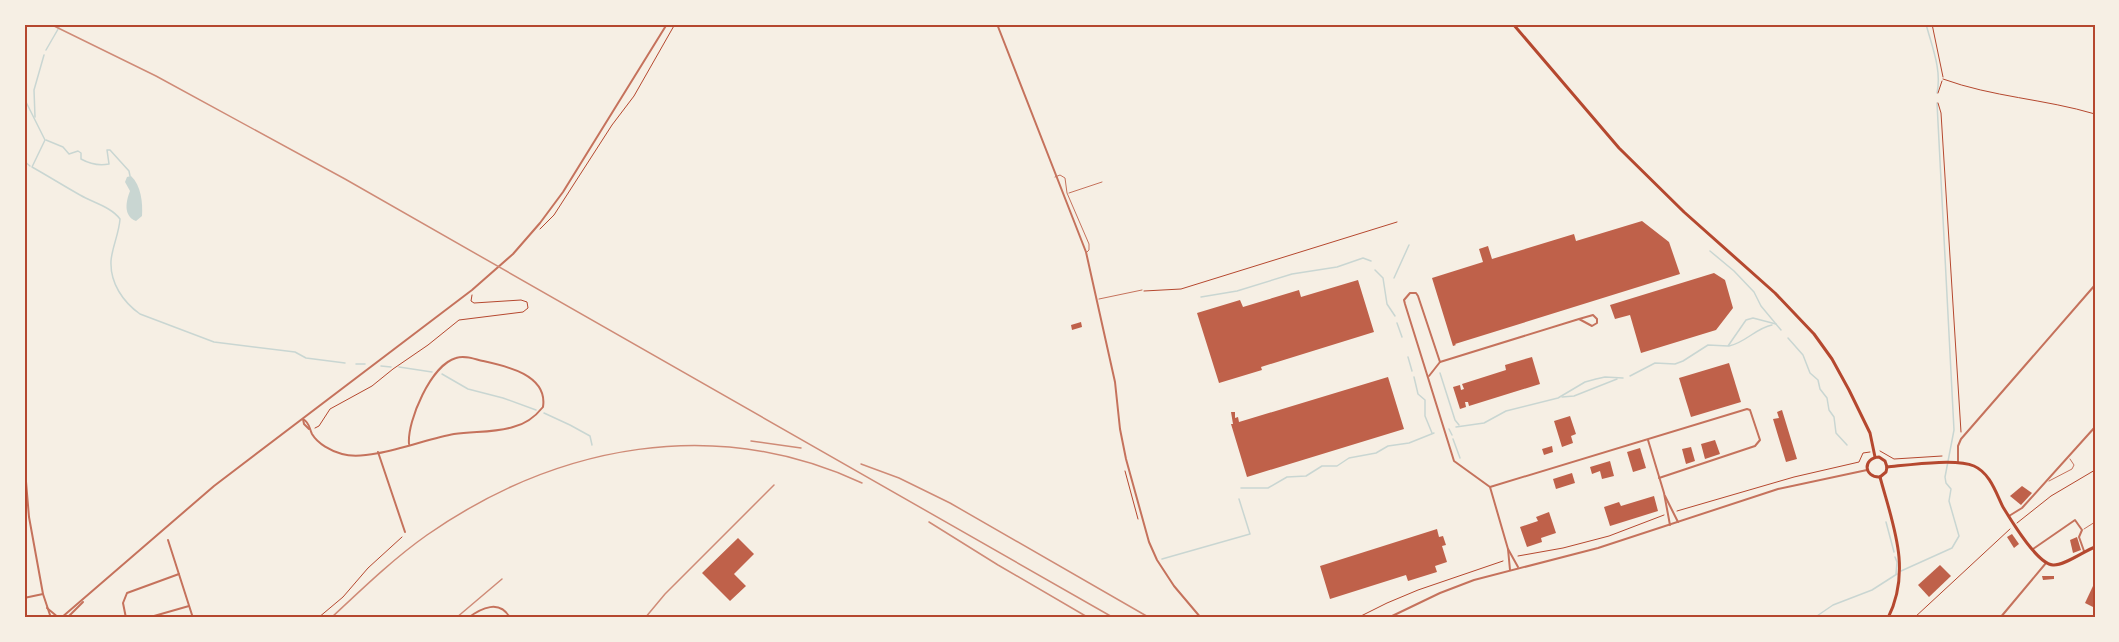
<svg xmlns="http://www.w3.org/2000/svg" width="2119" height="642" font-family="'Nunito Sans',sans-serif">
  <rect width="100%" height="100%" fill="#f6efe4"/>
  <path fill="#c9d6d2" d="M131 176C141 185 143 203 142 216L136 221C123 216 126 201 130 191L125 182 127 177Z"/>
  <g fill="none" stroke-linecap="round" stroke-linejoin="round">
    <g stroke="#c9d6d2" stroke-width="1.5">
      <path d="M1926 24C1932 47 1942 70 1937 93"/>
      <path d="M46 50 61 24"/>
      <path d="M24 98 45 140 32 167C48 176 64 186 80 195 94 203 111 207 120 219 119 234 112 247 111 261 110 283 123 302 140 314L214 342 295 352 306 358 345 363"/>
      <path d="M35 117 34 90 44 55"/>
      <path d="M46 140 63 147 69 154 78 151 81 153V159C90 164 99 166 109 164L107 150H110L129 171 130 176"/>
      <path d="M24 161 30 166"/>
      <path d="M1710 251 1734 271 1754 292 1761 306 1781 330"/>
      <path d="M1375 270 1383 278 1387 304 1395 316"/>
      <path d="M1394 278 1409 245"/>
      <path d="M1201 297 1237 291 1292 274 1337 267 1363 258 1371 261"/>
      <path d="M1397 323 1402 337"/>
      <path d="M1788 338 1803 355 1810 373 1818 380 1820 389 1827 398 1829 410 1834 417 1836 433 1847 445"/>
      <path d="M1729 346C1745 343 1756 328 1772 325"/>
      <path d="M1408 357 1412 371"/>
      <path d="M356 364H365"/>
      <path d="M381 366 391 367"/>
      <path d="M399 367 432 372"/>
      <path d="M1440 373 1455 420 1459 425"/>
      <path d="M442 374 468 389 503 398 536 410"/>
      <path d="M1630 376 1655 363 1675 364 1683 361 1708 345 1728 346 1746 320 1753 318 1776 324"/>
      <path d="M1414 377 1418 394 1425 400V416L1432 433"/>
      <path d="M1562 397 1574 396 1617 379"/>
      <path d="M544 413 570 425 590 436 592 445"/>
      <path d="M1456 427 1484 423 1506 411 1558 398 1585 382 1596 379 1605 377 1623 378"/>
      <path d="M1449 429 1452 435"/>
      <path d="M1453 439 1460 458"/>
      <path d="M1241 488H1268L1287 477 1306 476 1322 466H1337L1349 458 1376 453 1388 446 1409 443 1434 433"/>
      <path d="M1886 522 1894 552"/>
      <path d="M1895 557 1897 562 1896 574"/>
      <path d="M1162 559 1250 534 1239 499"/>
      <path d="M1901 571 1952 548 1959 536 1949 501 1951 489 1946 483 1945 477 1954 430 1937 103"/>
      <path d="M1814 618 1833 605 1872 590 1897 574"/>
    </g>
  </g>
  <g fill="#bf614a">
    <path d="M1642 221 1669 242 1680 274 1455 344 1456 345 1453 346 1432 278 1483 262 1479 249 1488 246 1492 259 1574 234 1576 241Z"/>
    <path d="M1714 273 1725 280 1733 308 1716 330 1641 353 1630 315 1615 319 1610 305Z"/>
    <path d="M1358 280 1374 332 1261 367 1262 370 1219 383 1197 313 1240 300 1243 307 1299 290 1301 297Z"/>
    <path d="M1081 322 1082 327 1072 330 1071 325Z"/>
    <path d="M1532 357 1540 384 1469 406 1468 402H1465L1466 407 1460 409 1453 387 1460 385 1461 390 1464 389 1462 384 1506 370 1505 365Z"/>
    <path d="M1729 363 1741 402 1691 417 1679 378Z"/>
    <path d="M1388 377 1404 429 1247 477 1231 424H1233L1231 412H1235V418L1238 417 1239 422Z"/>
    <path d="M1782 410 1797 459 1786 462 1773 419 1779 418 1777 412Z"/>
    <path d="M1570 416 1576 434 1571 436 1573 443 1562 447 1554 421Z"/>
    <path d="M1715 440 1720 454 1705 459 1701 444Z"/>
    <path d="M1552 446 1553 452 1544 455 1542 449Z"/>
    <path d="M1691 447 1695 461 1686 464 1682 449Z"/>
    <path d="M1640 448 1646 468 1633 472 1627 452Z"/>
    <path d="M1610 461 1614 476 1602 479 1600 471 1592 474 1590 467Z"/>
    <path d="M1572 473 1575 483 1556 489 1553 479Z"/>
    <path d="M2022 486 2032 493 2021 505 2010 496Z"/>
    <path d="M1654 496 1658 511 1610 526 1604 507 1619 502 1621 506Z"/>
    <path d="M1549 512 1556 533 1541 538 1542 542 1527 547 1520 527 1538 521 1536 517Z"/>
    <path d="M1437 529 1439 537 1443 536 1446 545 1442 546 1447 562 1435 566 1437 572 1408 581 1406 575 1330 599 1320 566Z"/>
    <path d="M2012 534 2019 544 2014 548 2007 537Z"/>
    <path d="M2077 537 2081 550 2073 553 2070 540Z"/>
    <path d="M738 538 754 554 734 574 746 586 730 601 702 573Z"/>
    <path d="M1940 565 1951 576 1929 597 1918 585Z"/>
    <path d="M2042 576H2054V579L2043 580Z"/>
    <path d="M2093 586 2095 587V602L2093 607 2085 603Z"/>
  </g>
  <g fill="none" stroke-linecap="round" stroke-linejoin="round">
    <g stroke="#b5482f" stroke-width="1">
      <path d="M1932 24 1943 77"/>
      <path d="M1943 79C1992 97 2045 99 2095 114"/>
      <path d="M1938 93 1942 81"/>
      <path d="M1938 103 1941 113 1961 432"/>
      <path d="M540 229 554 215 612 125 634 96 675 24"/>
      <path d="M1144 291 1181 289 1397 222"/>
      <path d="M315 428 319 426 330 409 372 386 393 369 428 345 459 320 523 312 528 308 527 302 521 300 474 303 471 301 472 295"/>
      <path d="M1880 451 1894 459 1942 456"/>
      <path d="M1125 471 1138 519"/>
      <path d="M1677 511 1794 477 1859 462 1863 453 1870 452"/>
      <path d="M2017 523 2051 496 2095 470"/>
      <path d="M1518 556 1563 548 1609 536 1664 515"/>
      <path d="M318 618 343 597 368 568 402 537"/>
      <path d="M1357 618 1387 603 1418 590 1503 561"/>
      <path d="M1914 618 2010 529"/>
    </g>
    <g stroke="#c5725c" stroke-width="1">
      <path d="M1055 177 1060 175 1065 178 1067 193 1089 244V250L1087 252"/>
      <path d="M1069 193 1102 182"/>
      <path d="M1099 299 1142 290"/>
      <path d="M2049 481 2072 469 2074 465 2070 459"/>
      <path d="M2084 529 2095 522"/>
    </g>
    <g stroke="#c5725c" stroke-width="2">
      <path d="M997 24 1086 252 1115 382 1120 429 1126 459 1149 542 1157 560 1174 586 1201 618"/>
      <path d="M1440 362 1418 296 1416 293H1410L1404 300 1405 304 1454 461 1490 487 1508 549 1510 570"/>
      <path d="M1440 362 1579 319 1592 326 1597 323V319L1593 315 1579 319"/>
      <path d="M1429 376 1440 362"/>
      <path d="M303 419C310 423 309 428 312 434 318 444 331 451 342 454 370 462 424 439 454 434 474 431 494 433 513 427 526 424 535 417 543 407 548 375 506 366 483 361 474 359 465 355 456 358 431 365 407 421 409 444"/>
      <path d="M303 419 304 424 309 429"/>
      <path d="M1648 440 1664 493 1670 525"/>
      <path d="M378 452 405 532"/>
      <path d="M24 458 29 517 43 594 51 618"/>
      <path d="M1958 462V446L1961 439 2095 285"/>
      <path d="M1490 487 1747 409 1750 410 1760 440 1755 446 1659 478"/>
      <path d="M1665 496 1678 522"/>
      <path d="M2009 516 2022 508 2095 427"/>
      <path d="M168 540 193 618"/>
      <path d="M1508 549 1518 567"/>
      <path d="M2033 549 2075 520 2082 530 2079 537 2084 551"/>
      <path d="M24 598 43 594"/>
      <path d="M47 608 59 618"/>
      <path d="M126 618 123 603 127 593 179 574"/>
      <path d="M147 618 189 606"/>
      <path d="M468 618C481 608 500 599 510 618"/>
      <path d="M2000 618 2046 563"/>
    </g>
    <g stroke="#c5725c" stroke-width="2">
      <path d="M61 618 214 486 472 290 513 254 540 223 563 192 667 24"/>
      <path d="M67 618 83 602"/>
      <path d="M1388 618 1440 593 1474 580 1598 548 1778 489 1867 470"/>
    </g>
    <g stroke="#b5482f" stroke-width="3">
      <path d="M1513 24 1619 148 1684 212 1775 293 1814 334 1832 359 1849 390 1870 433 1875 457"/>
      <path d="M1887 467C1908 465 1956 458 1974 466 1990 473 1996 493 2003 507 2011 520 2037 564 2053 565 2064 566 2084 551 2095 547"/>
      <path d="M1880 477C1893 525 1912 570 1888 618"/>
      <path d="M1880 477C1864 478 1862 458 1879 457L1885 461 1887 467"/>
      <path d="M1880 477 1886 472 1887 467"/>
    </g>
    <g stroke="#cf8b77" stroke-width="1.5">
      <path d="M50 24 156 76 345 179 1114 618"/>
      <path d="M751 441 801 448"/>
      <path d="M861 464 899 478 950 503 1150 618"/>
      <path d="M929 522 998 565 1089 618"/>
      <path d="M331 618C362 589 393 559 427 535 558 444 715 415 862 483"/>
      <path d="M456 618 502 579"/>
      <path d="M645 618 665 594 774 485"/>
    </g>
  </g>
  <rect width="2119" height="642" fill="none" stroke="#f6efe4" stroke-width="51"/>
  <rect x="26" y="26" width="2068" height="590" fill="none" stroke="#b5482f" stroke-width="2"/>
</svg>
